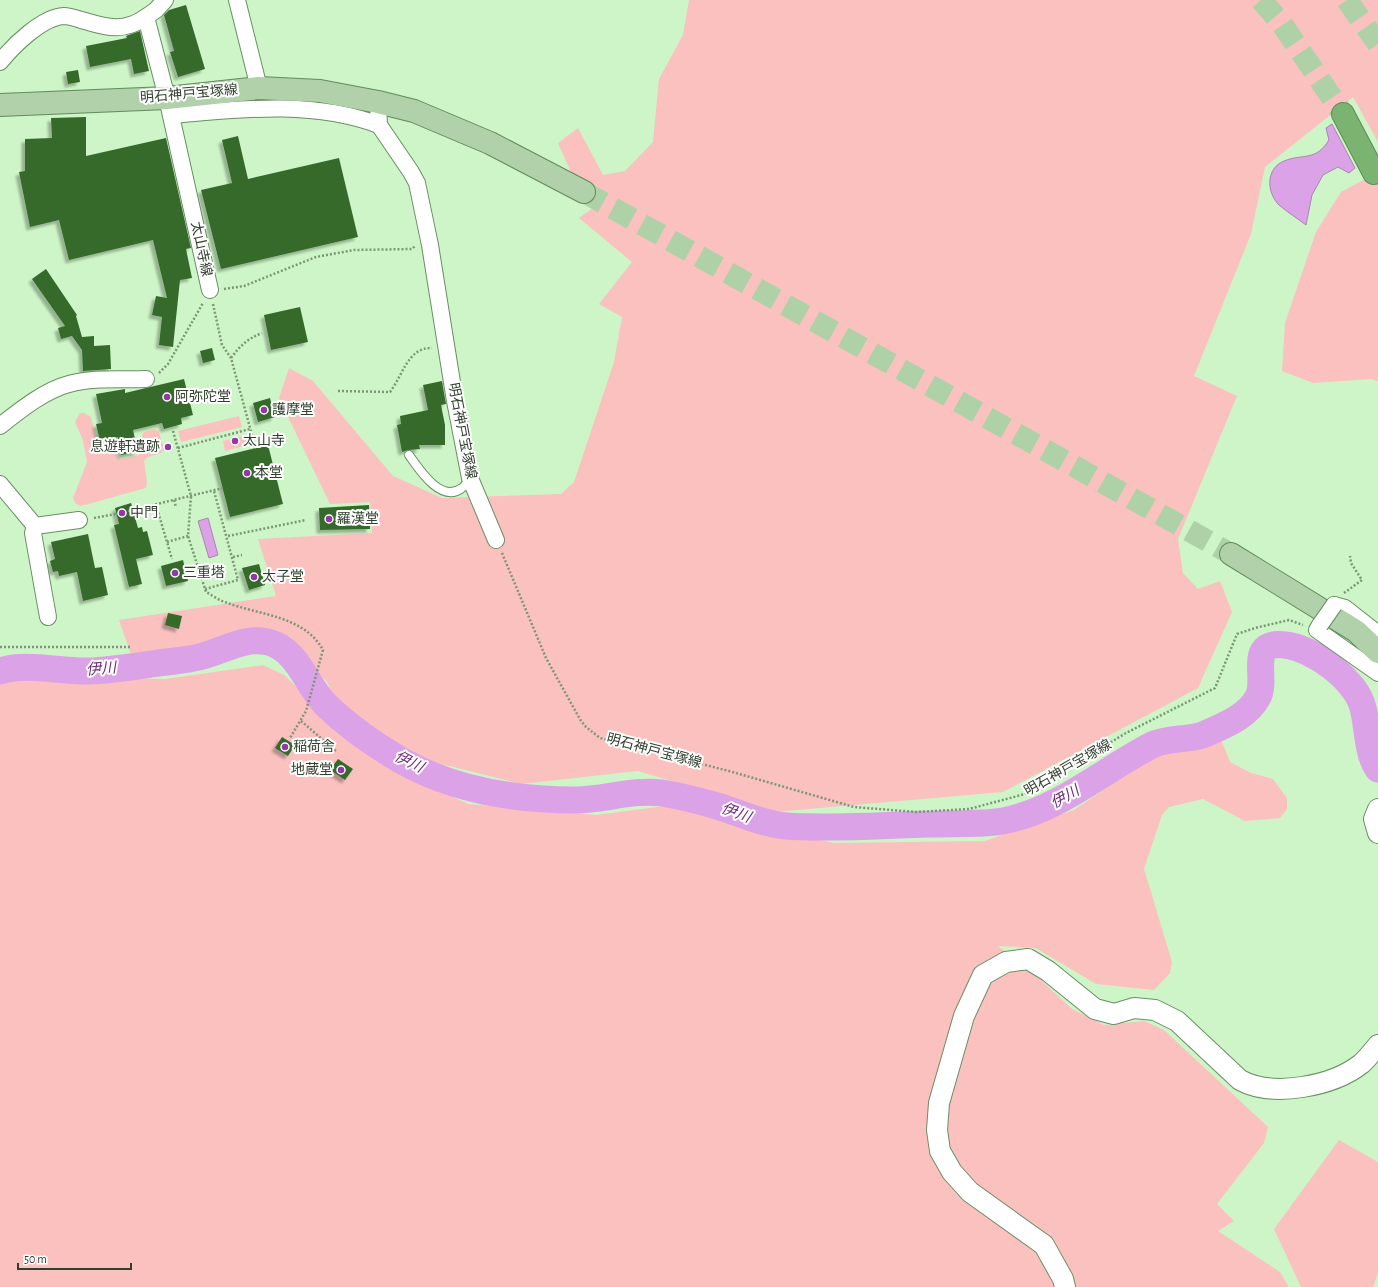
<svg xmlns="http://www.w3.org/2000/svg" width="1378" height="1287" font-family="'Alegreya Sans','Noto Sans JP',sans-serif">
  <defs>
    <filter id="shadow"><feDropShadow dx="-3.5" dy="3.5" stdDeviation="1" flood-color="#0004"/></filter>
  </defs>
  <rect width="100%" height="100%" fill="#cef5c7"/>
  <g fill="#fac1bf">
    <path d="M689 0H1378V142L1353 97 1265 167 1251 234 1194 376 1237 396 1178 539 1183 573 1198 589 1220 581 1232 612 1198 688 1003 792 774 812 638 771 521 784 426 760 392 743 339 707 327 682 279 631 197 653 132 657 119 620 276 596 258 539 372 533 370 502 330 504 279 398 289 368 313 381 393 476 442 498 561 494 574 482 614 362 622 317 599 304 632 262 579 218 607 197 574 179 558 143 578 128 603 175 625 171 653 142 659 79 683 35Z"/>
    <path d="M1378 172V381L1371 379 1313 383 1282 371 1285 323 1316 232 1341 192Z"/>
    <path d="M80 413H84L91 417 97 443 99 445 112 442 114 444 117 457 120 459C140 455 146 457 142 435L144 432 155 429 159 432 164 449 161 453 148 457 144 461 147 483 146 488 81 506 76 504 73 498 87 462 83 440 75 422Z"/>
    <path d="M239 416 242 427 181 442 178 431Z"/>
    <path d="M246 435 248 445 225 451 223 441Z"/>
    <path d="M263 665 284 675 371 757 468 804 596 815 665 806 834 843 985 841 1074 810 1160 752 1221 739 1230 762 1251 773 1273 779 1287 798V809L1280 818 1245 821 1203 799 1169 807 1162 815 1144 869 1172 962 1170 973 1154 990 1096 984 1036 948 998 946 1041 980 1072 1009 1104 1025 1144 1021 1164 1030 1268 1127 1264 1143 1217 1204 1234 1221 1218 1231 1280 1272 1289 1287H0V679L16 677 165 679Z"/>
    <path d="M1339 1140 1378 1162V1273L1373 1287H1301L1274 1229Z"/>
  </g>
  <g fill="#dca2e7" stroke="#a985b0">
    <path d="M1332 124 1355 168 1349 173 1338 167 1323 175 1312 195 1306 225C1297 218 1287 212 1279 205 1266 192 1266 168 1284 161 1304 153 1315 162 1329 140L1326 128Z"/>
    <path d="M208 518 218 555 209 558 198 521Z"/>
  </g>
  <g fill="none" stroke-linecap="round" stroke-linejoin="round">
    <path stroke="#dca2e7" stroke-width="27" d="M0 671C27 662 60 672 88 671 117 670 147 664 175 661 183 660 191 659 199 657 221 652 245 636 268 642 299 650 306 686 327 706 350 728 376 746 404 762 455 790 517 800 575 800 604 800 633 789 662 793 680 796 700 801 717 806 740 813 762 824 786 826 834 829 883 825 931 824 954 823 980 825 1003 821 1059 810 1102 771 1152 745 1166 738 1183 740 1199 736 1204 735 1209 732 1214 730 1230 723 1249 714 1258 697 1268 678 1246 640 1285 645 1313 648 1357 681 1363 708 1368 727 1367 754 1378 769"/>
  </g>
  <g fill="#346b2a" filter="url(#shadow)">
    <path d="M186 5 205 69 178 77 170 52 174 51 164 15 169 10Z"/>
    <path d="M140 31 149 71 134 74 131 59 90 67 86 46 127 38 126 36Z"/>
    <path d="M78 70 80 82 68 84 66 72Z"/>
    <path d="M86 117V156L166 138 191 248 186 249 192 278 180 280 173 347 159 345 162 317 152 315 156 296 167 298 153 240 69 260 59 220 30 227 19 172 25 171V139L52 138 51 118Z"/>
    <path d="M238 136 248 179 339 158 358 237 221 269 201 190 232 183 222 140Z"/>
    <path d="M46 269 77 315 76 316 82 337 94 336V346L110 345 111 369 83 371 82 350 72 336 61 339 58 328 65 326 32 279Z"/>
    <path d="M300 307 308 342 271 350 264 315Z"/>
    <path d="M212 348 215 360 203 363 200 351Z"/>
    <path d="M184 379 193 415 181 418 182 424 164 429 162 423 133 430 138 452 121 455 118 437 100 441 96 424 102 423 96 394 125 389V393Z"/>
    <path d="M442 381 446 404 441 405 445 425V445H419L420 449 408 450 402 452 397 425 401 424 400 416 428 410 423 385Z"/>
    <path d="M270 398 275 417 258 422 253 403Z"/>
    <path d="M268 445 283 504 230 517 215 458Z"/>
    <path d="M131 503 138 528 142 527 143 532 147 531 153 555 136 559 142 584 129 587 114 525 119 524 115 508Z"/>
    <path d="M369 505 370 529 320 530 319 508Z"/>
    <path d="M88 534 95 568 102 567 108 595 83 601 77 572 59 576 58 571 53 572 50 561 55 559 51 542Z"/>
    <path d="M183 560 188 581 166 586 161 566Z"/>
    <path d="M259 564 265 585 249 590 242 568Z"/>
    <path d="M168 613 182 616 179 629 165 625Z"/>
    <path d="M282 737 295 745 288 756 275 748Z"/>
    <path d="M338 759 353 769 345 780 330 770Z"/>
  </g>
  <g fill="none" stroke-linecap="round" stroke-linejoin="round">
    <path stroke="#afd1a8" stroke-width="22" stroke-dasharray="22 11" stroke-linecap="butt" d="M584 192 1231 554"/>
    <g stroke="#afd1a8" stroke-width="22" stroke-dasharray="22 11" stroke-linecap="butt">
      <path d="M1261 0 1282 24 1343 114"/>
      <path d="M1347 0 1378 44"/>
    </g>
    <g stroke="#6a8e64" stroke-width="10">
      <path id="service" d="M409 455C419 469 441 504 462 488 465 486 468 481 470 478"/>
    </g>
    <g stroke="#6a8e64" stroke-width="18">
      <g id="minor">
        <path d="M165 0 156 10 146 17 167 98 210 290"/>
        <path d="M237 0 259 88"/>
        <path d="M0 62C13 46 42 17 64 16 70 16 78 19 85 21 108 28 125 32 146 17"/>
        <path d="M378 102 379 125 411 172 417 183 430 245 455 401 470 478 496 540"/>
        <path d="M171 115C239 109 313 100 379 125"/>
        <path d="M0 426C19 411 45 390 69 384 93 377 121 380 146 379"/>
        <path d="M0 484 35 526 79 520"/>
        <path d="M35 526 33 533 48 617"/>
        <path d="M1334 605 1345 608 1378 634"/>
        <path d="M1320 625 1317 630 1378 673"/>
      </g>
    </g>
    <g stroke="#6a8e64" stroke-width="22">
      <g id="tertiary">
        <path d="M1378 809 1374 819 1378 833"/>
        <path d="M1065 1287 1063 1279 1044 1245 970 1192 952 1172 940 1151 937 1130 939 1103 964 1016 983 975 1006 962 1028 959 1048 971 1095 1009 1114 1014 1134 1008 1155 1010 1177 1021 1240 1080C1273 1098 1333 1086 1361 1064 1367 1059 1373 1051 1378 1045"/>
      </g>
    </g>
    <g stroke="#618b5a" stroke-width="24">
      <g id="primary">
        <path d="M0 105 167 98 259 88 320 91 378 102 414 111 490 143 584 192"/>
        <path d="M1231 554 1356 631 1378 652"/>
      </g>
    </g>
    <g stroke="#618b5a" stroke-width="24">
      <path id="motorway" d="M1343 114 1374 173"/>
    </g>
    <g stroke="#7c9677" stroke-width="2.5" stroke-dasharray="2 2" stroke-linecap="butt">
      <path d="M224 289 244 286 316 257 354 250 412 249 415 246"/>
      <path d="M213 304 222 345 231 358 252 435"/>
      <path d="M231 358C240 346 247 339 262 333"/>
      <path d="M159 373 168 364 203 303"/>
      <path d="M338 391 390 392C403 375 408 347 432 348"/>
      <path d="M173 431 191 496 188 536 206 592C212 595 218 600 225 602 257 615 304 615 323 650L306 711 290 738"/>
      <path d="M178 448 250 429"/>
      <path d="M174 500 176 507"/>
      <path d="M156 505 172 559"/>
      <path d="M128 511 223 488"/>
      <path d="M94 518 116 514"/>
      <path d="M228 536 306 520"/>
      <path d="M167 542 188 536"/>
      <path d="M502 553 546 658 581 721 586 727 600 738 729 771 854 807 916 812 969 809 1025 794 1126 733 1215 688 1237 634 1255 628 1289 620 1303 625"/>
      <path d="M233 557 242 555"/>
      <path d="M205 589 238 580 214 491"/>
      <path d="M1344 593 1362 580 1351 563 1350 556"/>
      <path d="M0 647H132"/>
      <path d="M301 721 337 752"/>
    </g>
    <use href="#service" stroke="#fff" stroke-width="8"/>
    <use href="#minor" stroke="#fff" stroke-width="16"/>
    <use href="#tertiary" stroke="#fff" stroke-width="20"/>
    <use href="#primary" stroke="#b0d1aa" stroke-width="22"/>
    <use href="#motorway" stroke="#7bb371" stroke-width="22"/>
    <g stroke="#6a8e64" stroke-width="18" stroke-linecap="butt">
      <path id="minor-bridge" d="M1320 625 1334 605"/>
    </g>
    <use href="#minor-bridge" stroke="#fff" stroke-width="16"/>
  </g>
  <g fill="#9238a4" stroke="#fff" stroke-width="1.5">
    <circle cx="167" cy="397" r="4"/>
    <circle cx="264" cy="410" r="4"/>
    <circle cx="235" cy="441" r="4"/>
    <circle cx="168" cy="447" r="4"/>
    <circle cx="247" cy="473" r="4"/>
    <circle cx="122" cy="513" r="4"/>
    <circle cx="329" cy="519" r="4"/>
    <circle cx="175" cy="573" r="4"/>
    <circle cx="254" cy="577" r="4"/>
    <circle cx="285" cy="747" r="4"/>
    <circle cx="341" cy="770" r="4"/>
  </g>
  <g text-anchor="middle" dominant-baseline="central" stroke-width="4" stroke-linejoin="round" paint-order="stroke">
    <g font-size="14" fill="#31402e" stroke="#fff">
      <text transform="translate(189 94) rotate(-5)">明石神戸宝塚線</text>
      <text transform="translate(201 249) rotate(78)">太山寺線</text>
      <text transform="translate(462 431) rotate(79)">明石神戸宝塚線</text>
      <text transform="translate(654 751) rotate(15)">明石神戸宝塚線</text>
      <text transform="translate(1068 768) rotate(-30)">明石神戸宝塚線</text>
    </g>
    <g font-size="14" fill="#31402e" stroke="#fff" text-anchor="start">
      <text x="175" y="397">阿弥陀堂</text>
      <text x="272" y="410">護摩堂</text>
      <text x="243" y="441">太山寺</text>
      <text x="160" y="447" text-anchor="end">息遊軒遺跡</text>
      <text x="255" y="473">本堂</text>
      <text x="130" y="513">中門</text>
      <text x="337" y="519">羅漢堂</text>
      <text x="183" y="573">三重塔</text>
      <text x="262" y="577">太子堂</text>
      <text x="293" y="747">稲荷舎</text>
      <text x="333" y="770" text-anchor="end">地蔵堂</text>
    </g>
    <g font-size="15" font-style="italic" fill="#6d297b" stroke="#fff">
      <text transform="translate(101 669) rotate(-5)">伊川</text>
      <text transform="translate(409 762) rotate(26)">伊川</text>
      <text transform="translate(1065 797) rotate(-30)">伊川</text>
      <text transform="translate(736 813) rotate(20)">伊川</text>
    </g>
  </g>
  <path d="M18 1263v6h113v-6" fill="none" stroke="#31402e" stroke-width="2"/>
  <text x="24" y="1263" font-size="12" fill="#31402e" stroke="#ffffff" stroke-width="3" paint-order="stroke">50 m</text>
</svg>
